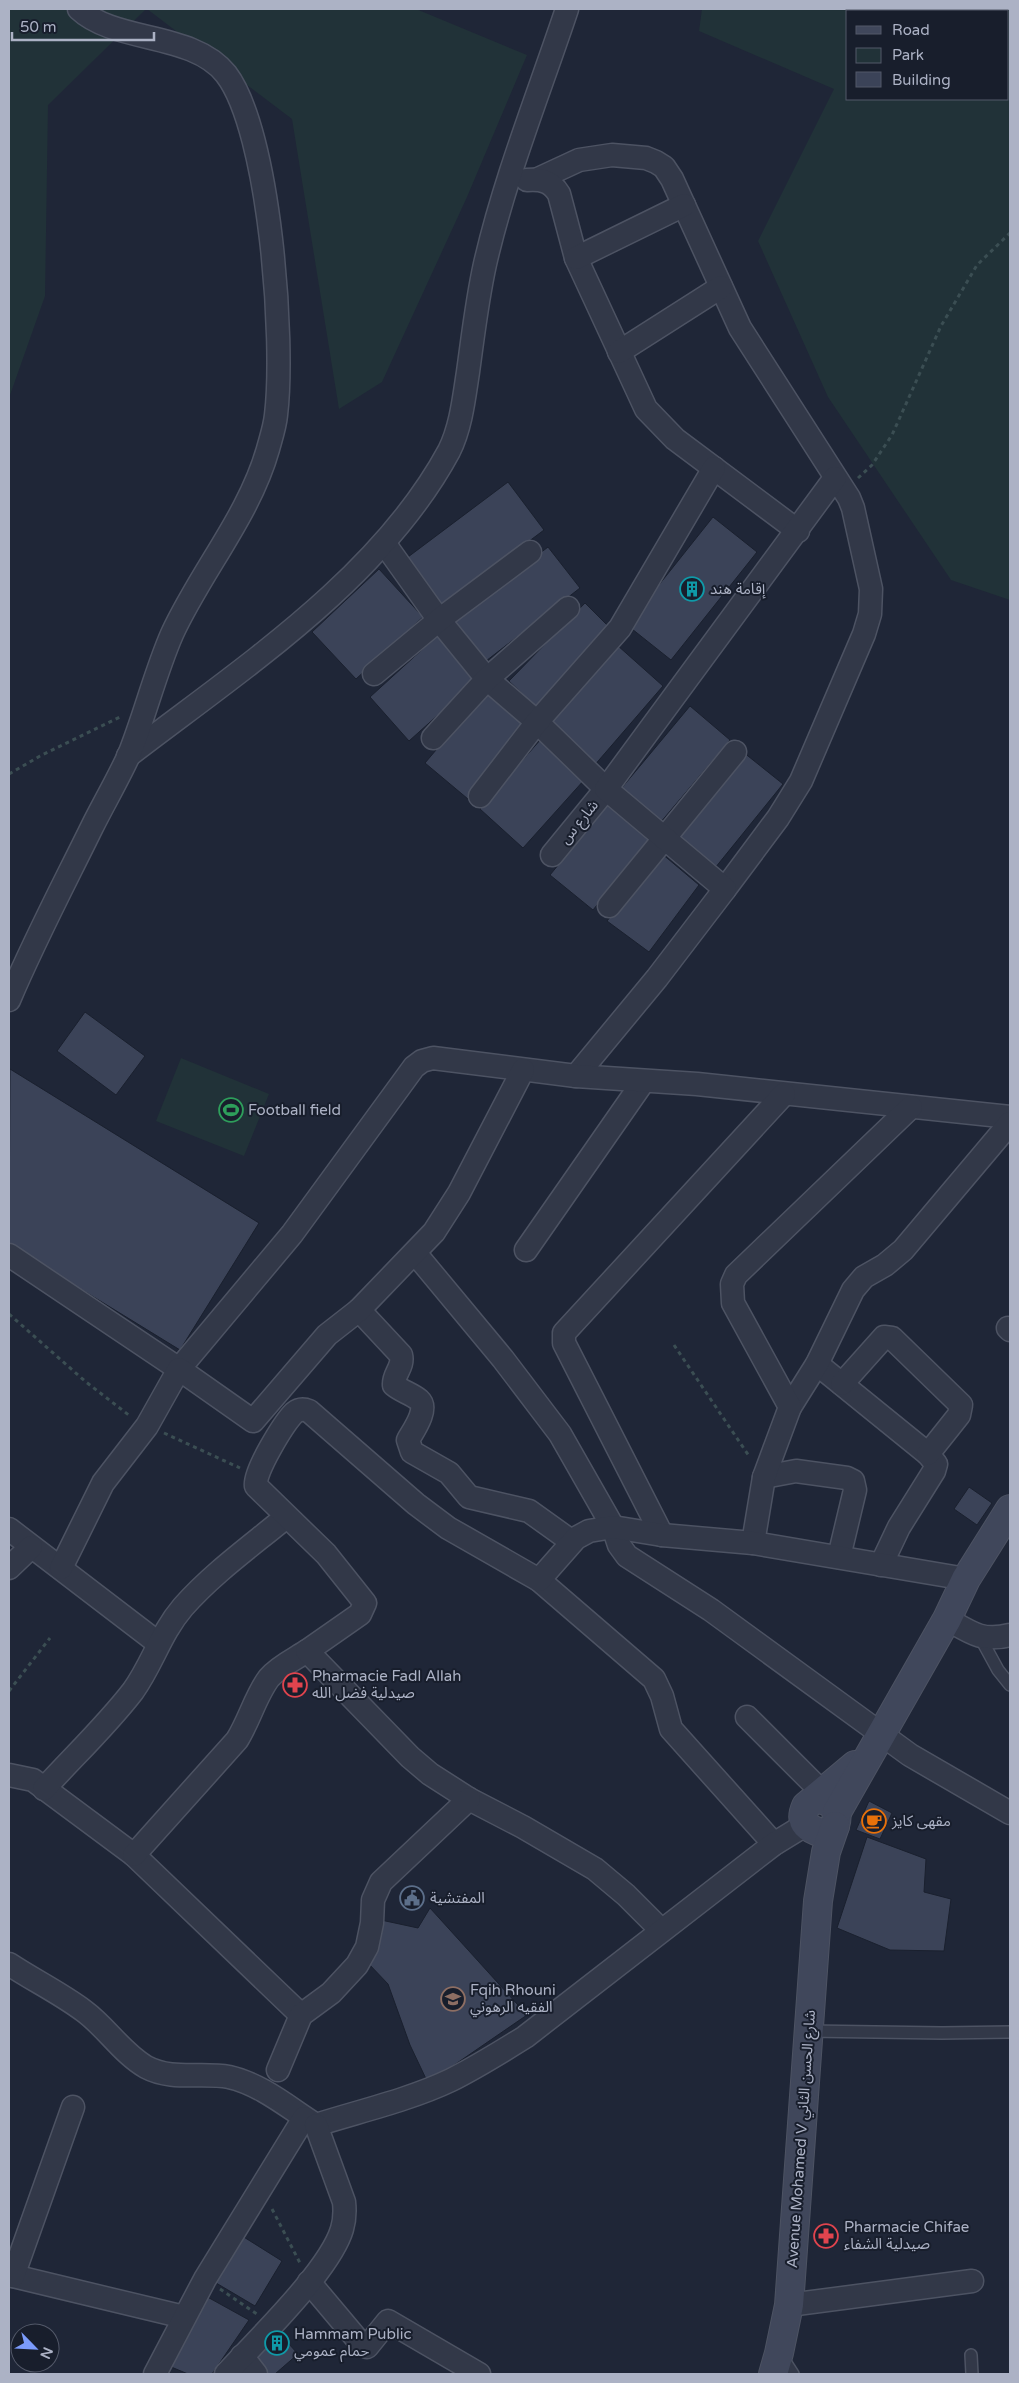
<svg xmlns="http://www.w3.org/2000/svg" width="1019" height="2383" font-family="'Varela Round','Noto Sans Arabic',sans-serif">
  <rect width="100%" height="100%" fill="#1f2637"/>
  <g fill="#213238" fill-rule="evenodd">
    <path d="M9 9H146L48 105 45 296 9 398Z"/>
    <path d="M147 9H416L527 55 467 197 382 382 339 409 292 119Z"/>
    <path d="M702 9H1010V600L951 580 828 397 758 241 834 89 699 31ZM848 11H1008V99H848Z"/>
    <path d="M181 1058 269 1094 244 1156 156 1121Z"/>
  </g>
  <g fill="#3b4358" stroke="#1a202e">
    <path d="M508 482 544 530 440 608 404 560Z"/>
    <path d="M713 517 757 552 671 660 627 625Z"/>
    <path d="M548 547 580 588 486 661 454 620Z"/>
    <path d="M379 569 423 617 356 679 312 632Z"/>
    <path d="M585 603 614 632 538 709 509 681Z"/>
    <path d="M437 636 477 680 409 741 370 697Z"/>
    <path d="M617 645 663 686 593 767 546 725Z"/>
    <path d="M487 690 529 725 468 799 425 763Z"/>
    <path d="M690 706 730 740 660 823 620 790Z"/>
    <path d="M541 739 585 779 523 848 480 809Z"/>
    <path d="M743 752 783 784 715 868 675 836Z"/>
    <path d="M608 804 650 839 593 910 550 875Z"/>
    <path d="M661 853 699 885 649 952 607 921Z"/>
    <path d="M85 1012 145 1056 116 1095 57 1051Z"/>
    <path d="M10 1069 259 1223 180 1350 9 1245Z"/>
    <path d="M969 1487 992 1503 977 1525 954 1509Z"/>
    <path d="M869 1801 892 1813 880 1839 856 1830Z"/>
    <path d="M867 1837 926 1859 924 1892 951 1899 944 1951 890 1950 837 1928Z"/>
    <path d="M430 1908 527 2015 428 2083 410 2045 388 1984 367 1962 381 1920 418 1928Z"/>
    <path d="M239 2234 282 2261 255 2306 211 2280Z"/>
    <path d="M202 2294 249 2320 212 2374H188L164 2364Z"/>
    <path d="M278 2332 298 2354 275 2374H260L247 2360Z"/>
  </g>
  <g fill="none" stroke-linecap="round" stroke-linejoin="round">
    <g stroke="#4d5363" stroke-width="14">
      <g id="lane">
        <path d="M980 1637 998 1670 1010 1685"/>
        <path d="M808 2031 942 2033 1010 2032"/>
        <path d="M971 2355 972 2374"/>
        <path d="M782 2357 793 2374"/>
      </g>
    </g>
    <g stroke="#4d5363" stroke-width="25">
      <g id="street">
        <path d="M538 179 579 160 612 155 646 158 656 162 664 167 672 179 740 328 849 498 853 508 871 589 870 614 864 634 801 781 778 818 725 889"/>
        <path d="M527 180C542 179 551 181 559 194L576 258 646 409 675 439 798 531"/>
        <path d="M576 258 684 205"/>
        <path d="M619 352 721 287"/>
        <path d="M384 543 439 620 487 679 537 722 606 789 552 855"/>
        <path d="M374 674 439 620 530 552"/>
        <path d="M433 738 487 679 568 608"/>
        <path d="M128 756C241 669 380 579 449 451 461 427 464 398 468 372 473 336 477 300 485 264 505 177 539 93 567 9"/>
        <path d="M480 796 537 722 620 628 714 468"/>
        <path d="M609 906 735 752"/>
        <path d="M9 1000C34 941 64 884 92 827 104 803 118 779 129 755 145 715 155 673 172 634 201 571 249 516 268 449 271 438 275 426 276 415 285 341 270 131 226 74 193 32 115 43 79 9"/>
        <path d="M576 1076 657 978 725 889 606 789 835 478"/>
        <path d="M526 1250 643 1082"/>
        <path d="M415 1253 503 1359 560 1434 613 1527 619 1545 627 1556 711 1610 910 1755 1010 1813"/>
        <path d="M9 1255 179 1369 292 1234 414 1067 422 1061 433 1058 576 1076 697 1084 1010 1117"/>
        <path d="M359 1310 401 1355C404 1367 393 1374 394 1385 401 1391 412 1394 419 1400 429 1409 413 1431 408 1440L412 1452 449 1473 469 1497 529 1511 571 1541"/>
        <path d="M1008 1328 1010 1330"/>
        <path d="M817 1364 928 1454 936 1464 934 1471 899 1527 881 1565"/>
        <path d="M842 1384 884 1337 892 1338 961 1405 959 1415 928 1454"/>
        <path d="M790 1407 817 1364 853 1290 864 1277 885 1265 903 1250 1010 1123"/>
        <path d="M764 1477 796 1471 847 1478 853 1481 855 1490 839 1557"/>
        <path d="M9 1529 158 1643"/>
        <path d="M662 1535 564 1343V1333L784 1094"/>
        <path d="M753 1543 764 1477 790 1407 733 1303 732 1284 736 1275 911 1107"/>
        <path d="M9 1568 31 1547"/>
        <path d="M61 1568 103 1483 147 1426 179 1369 253 1421 327 1335 359 1310 434 1232 459 1193 523 1070"/>
        <path d="M539 1580 654 1679 662 1696 671 1729 774 1844"/>
        <path d="M947 1619C971 1633 982 1642 1010 1635"/>
        <path d="M747 1717 823 1793"/>
        <path d="M9 1775 33 1780 134 1855 301 2015"/>
        <path d="M44 1789C73 1757 106 1726 133 1691 153 1663 160 1634 183 1607 213 1573 251 1546 286 1517"/>
        <path d="M134 1855 237 1740C249 1721 256 1695 269 1678 279 1666 295 1659 307 1651"/>
        <path d="M661 1930 626 1895 595 1869 523 1827 469 1799 430 1774 410 1757 307 1651 360 1614 365 1603 326 1554 256 1486C253 1473 284 1423 294 1413 299 1409 304 1409 309 1411L416 1504 448 1528 539 1580 576 1538 589 1531 613 1527 662 1535 753 1543 966 1579"/>
        <path d="M9 1964C33 1980 60 1993 84 2011 106 2027 122 2053 146 2067 172 2081 202 2072 229 2077 261 2084 289 2108 316 2125 360 2111 409 2100 451 2080 477 2067 501 2052 525 2037L774 1844 805 1825"/>
        <path d="M278 2070 301 2015 331 1993 357 1965 367 1947 372 1923 373 1900 381 1882 469 1799"/>
        <path d="M9 2275 184 2317"/>
        <path d="M13 2276 73 2107"/>
        <path d="M309 2282 362 2345 367 2347 388 2321 479 2374"/>
        <path d="M789 2305 972 2281"/>
        <path d="M242 2356 256 2374"/>
        <path d="M155 2374 205 2279 304 2118"/>
        <path d="M226 2374C257 2340 330 2270 342 2229 345 2219 345 2211 344 2202L316 2125"/>
      </g>
    </g>
    <g stroke="#4d5363" stroke-width="30">
      <g id="secondary">
        <path d="M816 1799C833 1800 840 1810 835 1826L824 1834C809 1829 798 1824 806 1806L855 1765"/>
        <path d="M837 1812 947 1619 966 1579 1010 1509"/>
        <path d="M773 2374 779 2353 789 2305 818 1901 826 1852 835 1826"/>
      </g>
    </g>
    <g stroke="#3b4e53" stroke-width="3" stroke-dasharray="4 4" stroke-linecap="butt">
      <path d="M858 478 872 465 892 435 941 326 977 265 1010 233"/>
      <path d="M9 774 40 756 122 716"/>
      <path d="M9 1314 86 1382 130 1416"/>
      <path d="M674 1345 749 1456"/>
      <path d="M164 1433 240 1468"/>
      <path d="M9 1691 50 1638"/>
      <path d="M272 2209 300 2263"/>
      <path d="M220 2289 257 2314"/>
    </g>
    <use href="#lane" stroke="#323848" stroke-width="11"/>
    <use href="#street" stroke="#323848" stroke-width="22"/>
    <use href="#secondary" stroke="#40475b" stroke-width="28"/>
  </g>
  <defs>
    <g id="building-ring" transform="scale(1.25)"><circle r="9.5" fill="#181e2c" stroke="#0f9aa8" stroke-width="1.5"/><path d="M-4-6H4V6H1V3H-1V6H-4ZM-2.5-4.3h1.7v1.8h-1.7ZM.8-4.3h1.7v1.8H.8ZM-2.5-1h1.7V.8h-1.7ZM.8-1h1.7V.8H.8Z" fill="#0f9aa8"/></g>
    <g id="stadium-ring" transform="scale(1.25)"><circle r="9.5" fill="#181e2c" stroke="#2e9e5b" stroke-width="1.5"/><path d="M0-5a6.5 5 0 1 0 0 10a6.5 5 0 1 0 0-10ZM-3.5-1.8h7v3.6h-7Z" fill="#2e9e5b"/></g>
    <g id="pharmacy-ring" transform="scale(1.25)"><circle r="9.5" fill="#181e2c" stroke="#e0444e" stroke-width="1.5"/><path d="M-2-6h4v4h4v4h-4v4h-4v-4h-4v-4h4Z" fill="#e0444e"/></g>
    <g id="cafe-ring" transform="scale(1.25)"><circle r="9.5" fill="#181e2c" stroke="#e8710a" stroke-width="1.5"/><path d="M-5.5-4.5H6V0H3Q3 3.5 0 3.5H-2.5Q-5.5 3.5-5.5 0ZM3-3.2v2h1.7v-2ZM-6 4.5H4V6H-6Z" fill="#e8710a"/></g>
    <g id="civic-ring" transform="scale(1.25)"><circle r="9.5" fill="#181e2c" stroke="#5c6f8a" stroke-width="1.5"/><path d="M-.6-6.5H3V-4.5H.6V-3L4-1V1h2V6H-6V1h2V-1L-.6-3ZM-1.2 2.5V6h2.4V2.5Z" fill="#5c6f8a"/></g>
    <g id="school-ring" transform="scale(1.25)"><circle r="9.5" fill="#181e2c" stroke="#8d6e63" stroke-width="1.5"/><path d="M0-5L7-2L0 1L-7-2ZM-4 1L0 2.5L4 1V4Q0 6-4 4Z" fill="#8d6e63"/></g>
  </defs>
  <g fill-rule="evenodd">
    <use href="#building-ring" x="692" y="589"/>
    <use href="#stadium-ring" x="231" y="1110"/>
    <use href="#pharmacy-ring" x="295" y="1685"/>
    <use href="#cafe-ring" x="874" y="1821"/>
    <use href="#civic-ring" x="412" y="1898"/>
    <use href="#school-ring" x="453" y="1999"/>
    <use href="#pharmacy-ring" x="826" y="2236"/>
    <use href="#building-ring" x="277" y="2343"/>
  </g>
  <g text-anchor="middle" dominant-baseline="central" stroke-width="4" stroke-linejoin="round" paint-order="stroke">
    <g font-size="15" fill="#acb2c5" stroke="#181e2c" text-anchor="start">
      <text x="710" y="589">إقامة هند</text>
      <text x="248" y="1110">Football field</text>
      <text x="312" y="1676">Pharmacie Fadl Allah<tspan x="312" dy="17">صيدلية فضل الله</tspan></text>
      <text x="892" y="1821">مقهى كايز</text>
      <text x="430" y="1898">المفتشية</text>
      <text x="470" y="1990">Fqih Rhouni<tspan x="470" dy="17">الفقيه الرهوني</tspan></text>
      <text x="844" y="2227">Pharmacie Chifae<tspan x="844" dy="17">صيدلية الشفاء</tspan></text>
      <text x="294" y="2334">Hammam Public<tspan x="294" dy="17">حمام عمومي</tspan></text>
    </g>
    <g font-size="15" fill="#acb2c5" stroke="#181e2c">
      <text transform="translate(579 822) rotate(-51)">شارع س</text>
      <text transform="translate(801 2139) rotate(-86)">Avenue Mohamed V شارع الحسن الثاني</text>
    </g>
  </g>
  <rect width="1019" height="2383" fill="none" stroke="#acb2c5" stroke-width="20"/>
  <rect x="846" y="10" width="162" height="90" fill="#181e2c" stroke="#535969"/>
  <rect x="856" y="26" width="25" height="8" fill="#40475b" stroke="#535969"/>
  <text x="892" y="35" font-size="15" fill="#acb2c5">Road</text>
  <rect x="856" y="48" width="25" height="15" fill="#213238" stroke="#535969"/>
  <text x="892" y="60" font-size="15" fill="#acb2c5">Park</text>
  <rect x="856" y="72" width="25" height="15" fill="#3b4358" stroke="#535969"/>
  <text x="892" y="85" font-size="15" fill="#acb2c5">Building</text>
  <g transform="translate(35 2348) rotate(114)"><circle r="24" fill="#181e2c" stroke="#535969"/>
  <path d="M0-4L9 19L0 12L-9 19Z" fill="#7b9bfb"/>
  <text y="-8" font-size="14" font-weight="bold" text-anchor="middle" fill="#acb2c5">N</text>
  </g>
  <path d="M12 32v8h142v-8" fill="none" stroke="#acb2c5" stroke-width="2.5"/>
  <text x="20" y="32" font-size="15" fill="#acb2c5" stroke="#181e2c" stroke-width="4" paint-order="stroke">50 m</text>
</svg>
